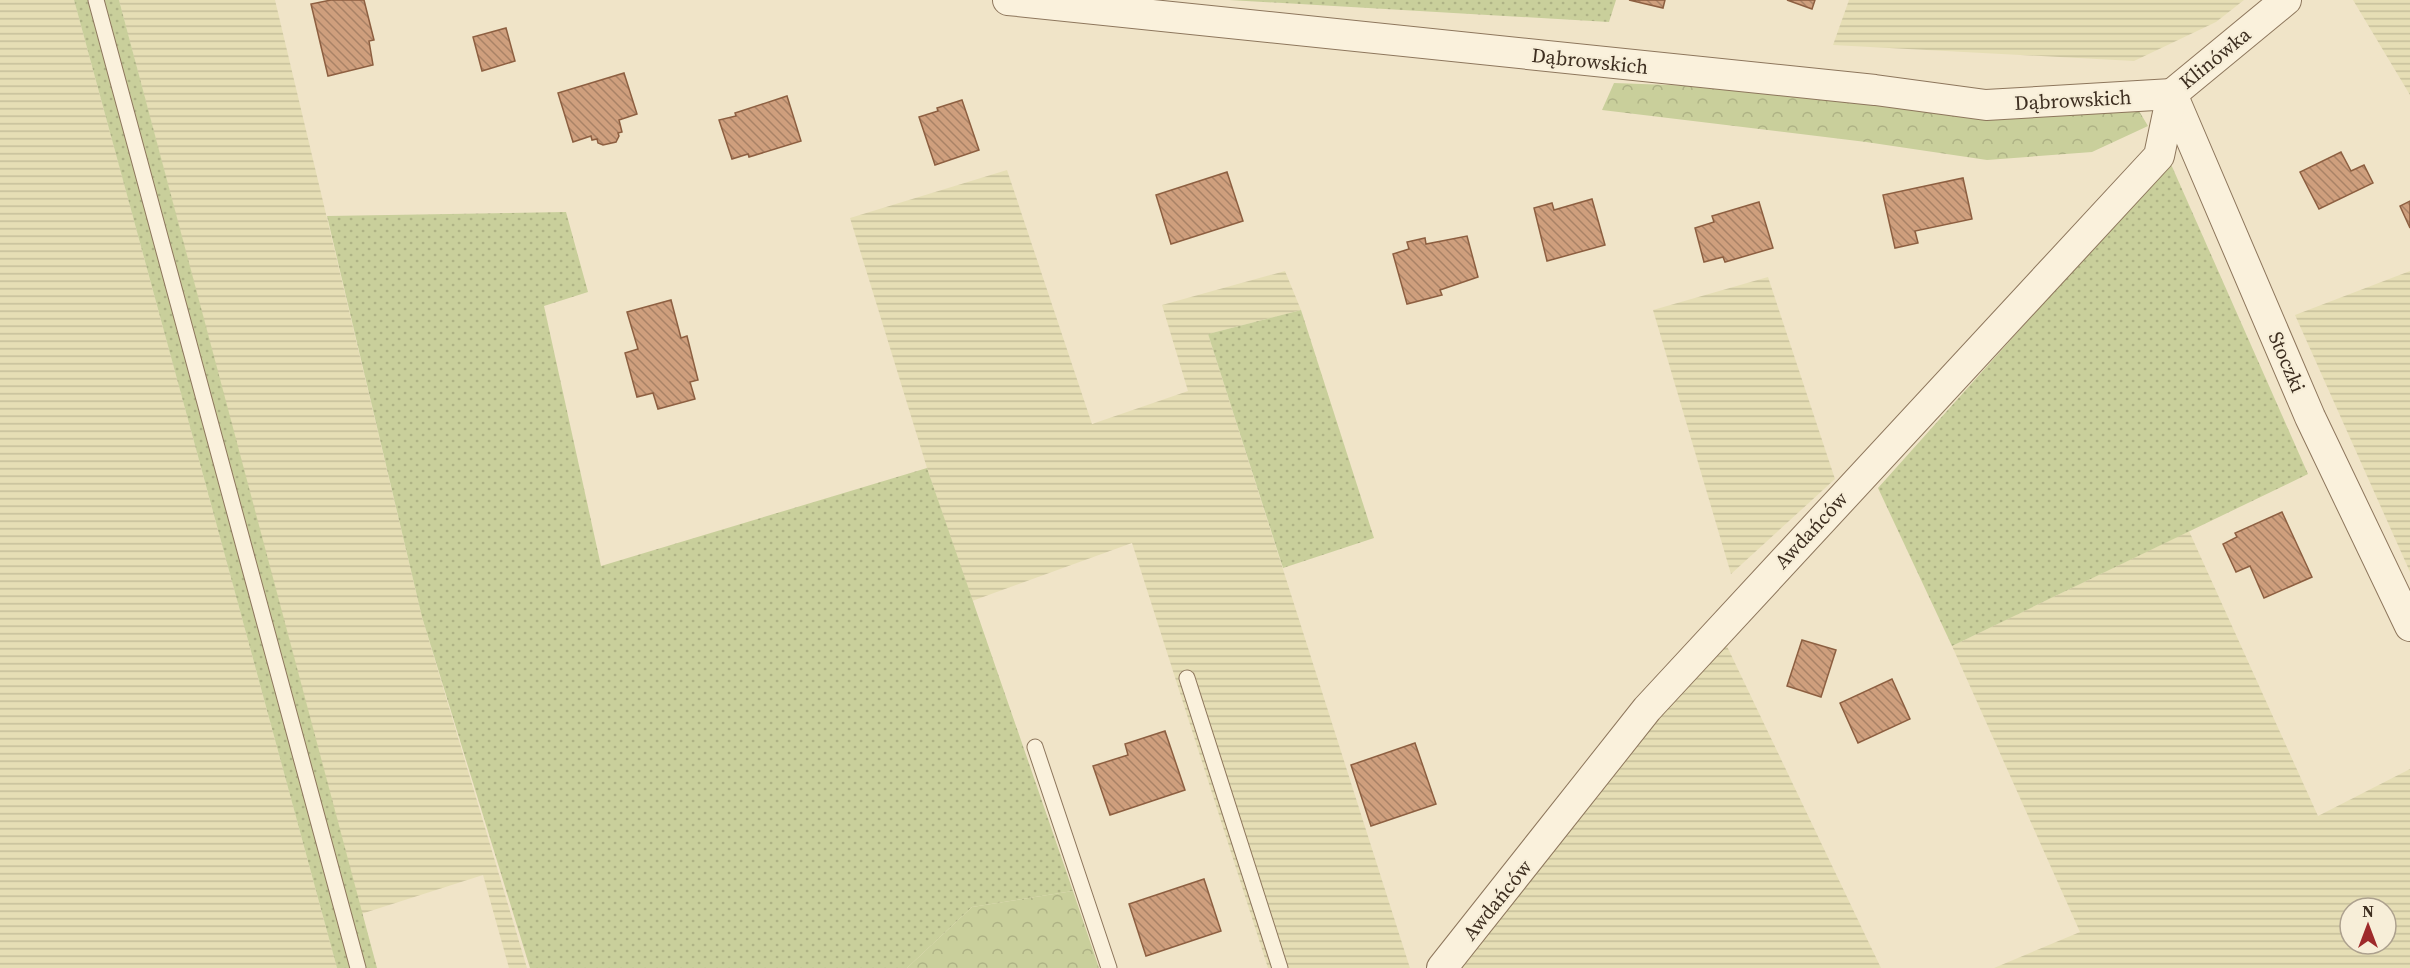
<svg xmlns="http://www.w3.org/2000/svg" width="2410" height="968" font-family="'Source Serif 4',serif">
  <defs>
    <pattern id="farmland-rules" width="6" height="5" patternUnits="userSpaceOnUse" patternTransform="scale(1.5)"><rect width="6" height="5" fill="#e6deb5"/><path d="M0 2.5h6" fill="none" stroke="#c6bf9b"/></pattern>
    <pattern id="grass-dots" width="8" height="8" patternUnits="userSpaceOnUse" patternTransform="scale(1.5)"><rect width="8" height="8" fill="#c9cf9b"/><path d="M2 2h.1M6 6h.1" fill="none" stroke="#aeb285" stroke-width="1.8" stroke-linecap="round"/></pattern>
    <pattern id="forest-crowns" width="20" height="18" patternUnits="userSpaceOnUse" patternTransform="scale(1.5)"><rect width="20" height="18" fill="#c9cf9b"/><path d="M2 6a3 3 0 1 1 6 0M12 15a3 3 0 1 1 6 0" fill="none" stroke="#aeb285"/></pattern>
    <pattern id="building-back-hatch" width="6" height="6" patternUnits="userSpaceOnUse" patternTransform="scale(1.5)"><rect width="6" height="6" fill="#cf9f7d"/><path d="M-1 5l2 2M0 0l6 6M5-1l2 2" fill="none" stroke="#a98266"/></pattern>
  </defs>
  <rect width="100%" height="100%" fill="#f0e4c8"/>
  <g fill="url(#farmland-rules)" fill-rule="evenodd">
    <path d="M0 0H74L337 968H0Z"/>
    <path d="M119 0H275L422 617 527 968H509L483 875 361 914Z"/>
    <path d="M1849 0H2244L2216 22 2134 61 1833 45Z"/>
    <path d="M2353 0H2410V95Z"/>
    <path d="M1007 170 1092 424 1188 391 1162 305 1285 271 1301 310 1208 334 1410 968H1268L1132 543 972 601 927 468 850 218Z"/>
    <path d="M2410 271V572L2295 315Z"/>
    <path d="M1768 277 1835 479 1731 574 1653 310Z"/>
    <path d="M2189 531 2318 816 2410 769V968H1994L2080 932 1952 646ZM2350 908H2386V944H2350Z"/>
    <path d="M1723 638 1881 968H1460L1663 713Z"/>
  </g>
  <g fill="url(#grass-dots)">
    <path d="M74 0H119L377 968H337Z"/>
    <path d="M1229 0H1616L1609 22Z"/>
    <path d="M2170 162 2308 474 1952 646 1878 488Z"/>
    <path d="M566 212 588 292 544 306 601 566 927 468 1073 891 972 907 907 968H530L422 617 327 216Z"/>
    <path d="M1301 310 1374 538 1283 568 1208 334Z"/>
  </g>
  <g fill="url(#forest-crowns)">
    <path d="M1614 83 1697 86 1999 116 2139 111 2148 126 2092 152 1987 160 1866 142 1602 110Z"/>
    <path d="M1073 891 1099 968H907L972 907Z"/>
  </g>
  <g fill="url(#building-back-hatch)" stroke="#8d5f41" stroke-width="1.5">
    <path d="M331 0H364L374 40 369 41 373 65 328 76 311 4Z"/>
    <path d="M1629 0H1665L1663 8Z"/>
    <path d="M1787 0H1815L1812 9Z"/>
    <path d="M506 28 515 61 482 71 473 37Z"/>
    <path d="M624 73 637 114 619 120 622 132 618 133 619 136 616 142 603 145 598 143 597 139 592 140 591 136 573 142 558 93Z"/>
    <path d="M787 96 801 141 749 157 748 154 732 159 719 120 736 116 735 113Z"/>
    <path d="M962 100 979 150 935 165 919 117 938 111 937 108Z"/>
    <path d="M2341 152 2351 171 2364 165 2373 183 2319 209 2300 172Z"/>
    <path d="M1227 172 1243 221 1171 244 1156 195Z"/>
    <path d="M1963 178 1972 219 1915 231 1918 243 1895 248 1883 195Z"/>
    <path d="M1592 199 1605 245 1547 261 1534 208 1552 203 1554 210Z"/>
    <path d="M2410 201V228L2400 206Z"/>
    <path d="M1759 202 1773 248 1725 262 1723 257 1704 262 1695 228 1714 222 1712 216Z"/>
    <path d="M1467 236 1478 277 1440 290 1442 295 1407 304 1393 254 1409 249 1407 242 1425 238 1426 244Z"/>
    <path d="M671 300 681 338 687 336 698 380 690 382 695 399 658 409 653 393 637 397 625 353 638 349 627 312Z"/>
    <path d="M2282 512 2312 577 2264 598 2250 566 2236 572 2223 544 2237 537 2235 533Z"/>
    <path d="M1802 640 1836 650 1821 697 1787 686Z"/>
    <path d="M1892 679 1910 719 1858 743 1840 703Z"/>
    <path d="M1165 731 1185 790 1110 815 1093 766 1128 755 1125 744Z"/>
    <path d="M1415 743 1436 804 1371 826 1351 765Z"/>
    <path d="M1204 879 1221 931 1146 956 1129 904Z"/>
  </g>
  <g fill="none" stroke-linecap="round" stroke-linejoin="round">
    <g stroke="#8d765c" stroke-width="17">
      <g id="lane">
        <path d="M96 0 358 968"/>
        <path d="M1187 678 1280 968"/>
        <path d="M1035 747 1109 968"/>
      </g>
    </g>
    <g stroke="#8d765c" stroke-width="32">
      <g id="street">
        <path d="M1008 0 1875 90 1986 105 2172 94"/>
        <path d="M2172 94 2310 417 2410 626"/>
        <path d="M2172 94 2286 0"/>
        <path d="M1442 968 1647 709 2159 156 2172 94"/>
      </g>
    </g>
    <use href="#lane" stroke="#faf1dc" stroke-width="15"/>
    <use href="#street" stroke="#faf1dc" stroke-width="30"/>
  </g>
  <g text-anchor="middle" dominant-baseline="central" stroke-width="4.5" stroke-linejoin="round" paint-order="stroke">
    <g font-size="20" fill="#3d2e20" stroke="#f7eed8">
      <text transform="translate(2215 58) rotate(-39)">Klinówka</text>
      <text transform="translate(1590 61) rotate(6)">Dąbrowskich</text>
      <text transform="translate(2073 100) rotate(-3)">Dąbrowskich</text>
      <text transform="translate(2287 362) rotate(67)">Stoczki</text>
      <text transform="translate(1811 530) rotate(-47)">Awdańców</text>
      <text transform="translate(1497 900) rotate(-51)">Awdańców</text>
    </g>
  </g>
  <g transform="translate(2368 926)"><circle r="28" fill="#f7eed8" stroke="#ada18e" stroke-width="1.5"/>
  <path d="M0-4.5L10 22L0 15L-10 22Z" fill="#9e2a2b"/>
  <text y="-9" font-size="16" font-weight="bold" text-anchor="middle" fill="#3d2e20">N</text>
  </g>
</svg>
